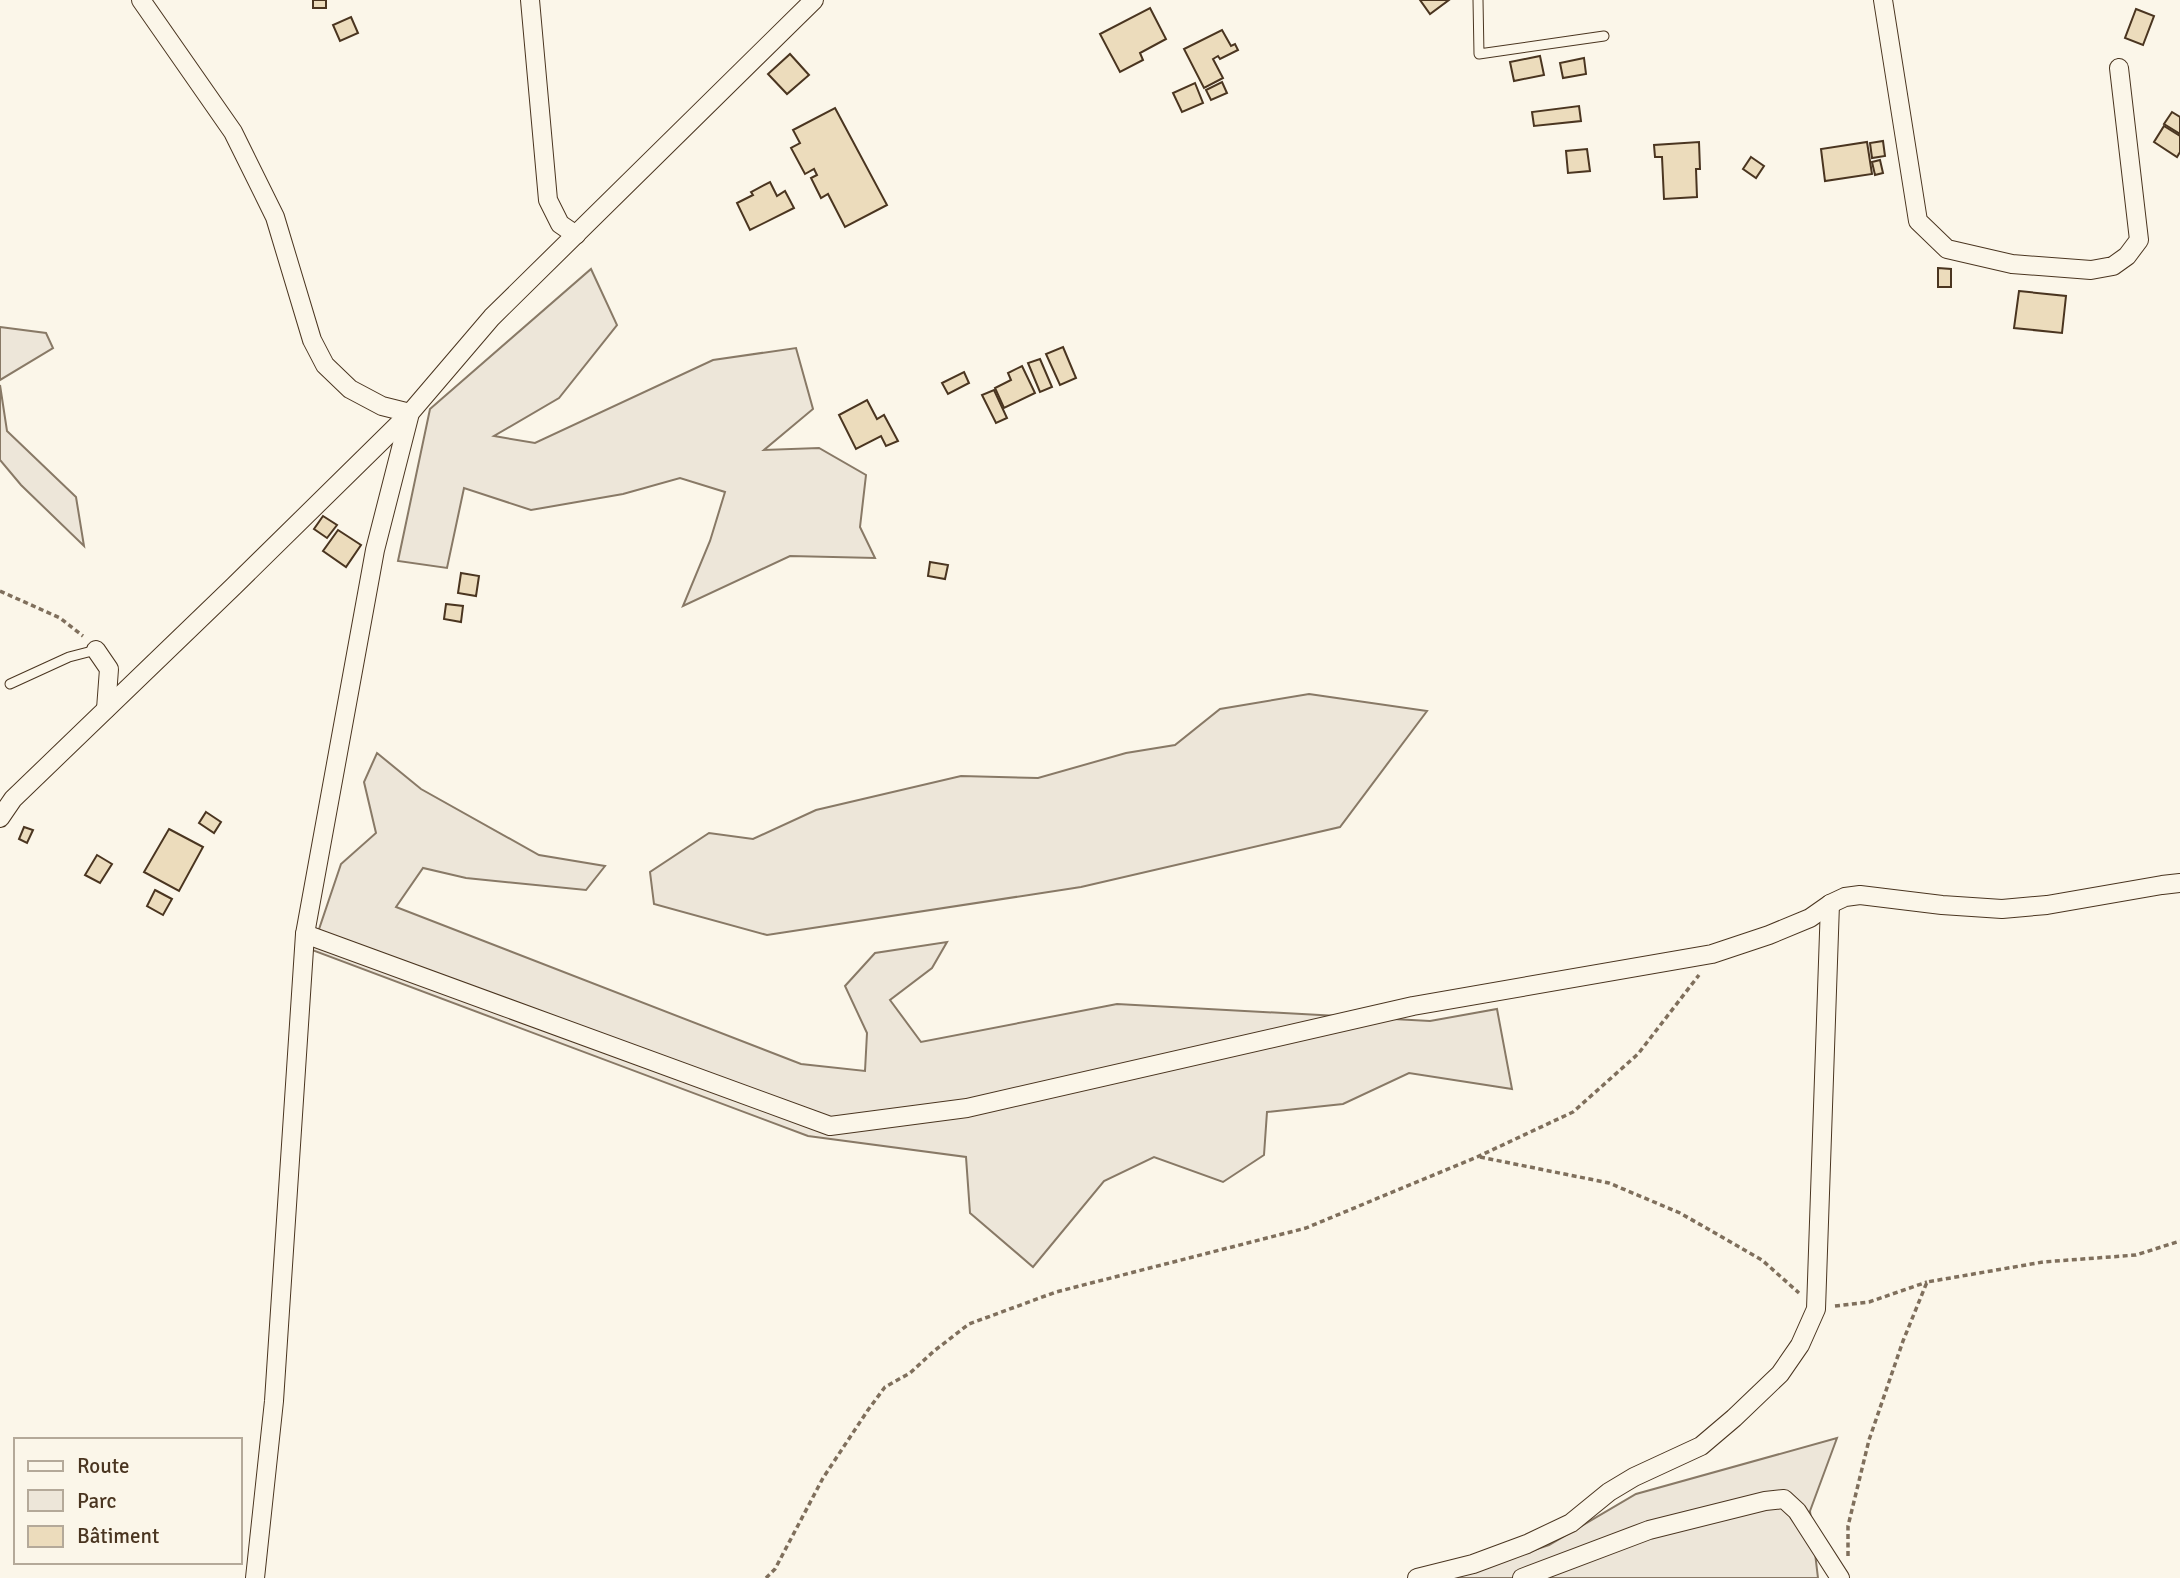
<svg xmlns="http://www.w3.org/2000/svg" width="2180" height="1578" font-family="Signika,sans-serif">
  <rect width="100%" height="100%" fill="#fbf6e9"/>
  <g fill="#ede6d9" stroke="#887966" stroke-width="2">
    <path d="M591 269 617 325 559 398 494 436 535 443 713 360 796 348 813 409 764 450 819 448 866 475 860 527 875 558 790 556 683 606 710 541 725 492 680 478 623 494 531 510 464 488 447 568 398 561 430 409Z"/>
    <path d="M0 327 46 333 53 348 0 380Z"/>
    <path d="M0 385 7 431 76 497 84 546 21 485 0 460Z"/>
    <path d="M1309 694 1427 711 1340 827 1081 887 767 935 654 904 650 872 709 833 753 839 816 810 961 776 1038 778 1126 753 1175 745 1220 709Z"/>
    <path d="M377 753 421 789 539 855 605 866 586 890 466 878 423 868 396 907 801 1064 865 1071 867 1033 845 986 875 953 947 942 932 968 890 1000 921 1042 1117 1004 1430 1021 1497 1009 1512 1089 1409 1073 1343 1104 1267 1112 1264 1155 1223 1182 1154 1157 1104 1181 1033 1267 970 1213 966 1157 808 1136 312 950 341 864 376 833 364 782Z"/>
    <path d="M1837 1438 1810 1511 1818 1578H1448L1549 1545 1636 1494Z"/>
  </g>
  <g fill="#ecdcbc" stroke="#4a3520" stroke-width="2">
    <rect x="313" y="0" width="13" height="8"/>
    <path d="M1420 0H1449L1430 14Z"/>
    <path d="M1150 8 1166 39 1140 53 1143 60 1120 72 1100 34Z"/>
    <path d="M2136 9 2154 16 2143 45 2125 38Z"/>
    <path d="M351 17 358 33 340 41 333 25Z"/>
    <path d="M1222 30 1231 46 1235 44 1238 50 1220 59 1218 56 1213 59 1223 78 1204 88 1184 49Z"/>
    <path d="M790 54 809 75 787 94 768 74Z"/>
    <path d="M1540 56 1544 75 1514 81 1510 62Z"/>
    <path d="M1584 58 1586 74 1563 78 1560 63Z"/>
    <path d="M1222 82 1227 93 1211 100 1206 90Z"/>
    <path d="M1195 83 1203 103 1182 112 1173 93Z"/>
    <path d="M1579 106 1581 121 1534 126 1532 112Z"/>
    <path d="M835 108 887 205 845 227 828 194 821 198 811 178 817 175 814 169 805 174 791 148 800 143 793 130Z"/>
    <path d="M2172 112 2180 117V134L2164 124Z"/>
    <path d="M2164 126 2180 136V152L2177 157 2154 142Z"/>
    <path d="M1883 141 1885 156 1872 158 1870 143Z"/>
    <path d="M1699 142 1700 169H1696L1697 197 1664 199 1662 157H1655L1654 145Z"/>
    <path d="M1867 142 1872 174 1825 181 1821 149Z"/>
    <path d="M1587 149 1590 171 1568 173 1566 151Z"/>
    <path d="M1751 157 1764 166 1756 178 1743 169Z"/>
    <path d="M1880 160 1883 173 1875 175 1872 162Z"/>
    <path d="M770 182 777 196 785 191 794 208 750 230 737 203 753 195 751 192Z"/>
    <path d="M1938 268 1951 269V287H1938Z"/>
    <path d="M2019 291 2066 296 2062 333 2014 328Z"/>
    <path d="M1063 347 1076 378 1060 385 1046 354Z"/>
    <path d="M1040 359 1052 387 1040 392 1028 363Z"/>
    <path d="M1022 366 1035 393 1004 408 995 388 1011 380 1008 373Z"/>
    <path d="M964 372 969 383 948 394 942 383Z"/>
    <path d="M994 390 1007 418 996 423 982 395Z"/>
    <path d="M867 400 877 419 884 415 898 441 886 446 881 436 856 449 839 415Z"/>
    <path d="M323 516 337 525 327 538 314 529Z"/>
    <path d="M338 530 361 545 346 567 323 551Z"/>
    <path d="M930 562 948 565 945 579 928 576Z"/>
    <path d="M461 573 479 576 476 596 458 593Z"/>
    <path d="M446 604 463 606 461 622 444 619Z"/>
    <path d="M206 812 221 822 214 833 199 823Z"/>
    <path d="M24 827 33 830 27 843 19 839Z"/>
    <path d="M169 829 203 847 179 891 144 872Z"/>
    <path d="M97 855 112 864 100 883 85 875Z"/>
    <path d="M155 890 172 899 163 915 147 906Z"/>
  </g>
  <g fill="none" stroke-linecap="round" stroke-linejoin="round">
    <g stroke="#4a3520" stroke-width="11">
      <g id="lane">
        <path d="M1478 0 1479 54 1604 36"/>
        <path d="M10 684 69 657 96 650"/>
      </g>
    </g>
    <g stroke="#4a3520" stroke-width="20">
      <g id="street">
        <path d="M530 0 548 200 560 224 576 235"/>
        <path d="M1883 0 1918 221 1947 249 2012 264 2091 270 2113 266 2127 256 2139 240 2119 68"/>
        <path d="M96 650 109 669 106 709"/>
        <path d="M0 818 13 799 234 586 410 413 382 406 350 389 325 365 312 340 275 217 233 132 141 0"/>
        <path d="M305 934 830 1126 967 1108 1413 1006 1712 954 1769 935 1810 918 1830 904 1845 897 1860 895 1942 905 2002 909 2047 905 2162 885 2180 883"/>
        <path d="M255 1578 274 1401 305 934 375 550 410 413 492 317 814 0"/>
        <path d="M1417 1578 1473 1564 1527 1544 1571 1523 1609 1492 1634 1477 1701 1446 1734 1418 1780 1374 1800 1345 1816 1309 1830 904"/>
        <path d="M1522 1578 1649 1530 1765 1501 1784 1499 1797 1511 1840 1578"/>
      </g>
    </g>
    <g stroke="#7f6f5c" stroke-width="3.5" stroke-dasharray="5 3.5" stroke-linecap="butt">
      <path d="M0 591 60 618 83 636"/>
      <path d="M1480 1157 1609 1183 1680 1213 1762 1260 1799 1293"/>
      <path d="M1835 1306 1869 1302 1927 1282"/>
      <path d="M1848 1556V1526L1869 1440 1903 1341 1927 1282 2043 1262 2136 1255 2180 1241"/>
      <path d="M766 1578 775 1569 823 1478 868 1410 885 1387 910 1373 934 1351 969 1324 1056 1292 1306 1228 1477 1157 1573 1112 1638 1054 1699 975"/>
    </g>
    <use href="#lane" stroke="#fbf6e9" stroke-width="9"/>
    <use href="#street" stroke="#fbf6e9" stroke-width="18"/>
  </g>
  <rect x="14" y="1438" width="228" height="126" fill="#fbf6e9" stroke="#b4a999" stroke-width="2"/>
  <rect x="28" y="1461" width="35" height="10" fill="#fbf6e9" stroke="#b4a999" stroke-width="2"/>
  <text x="77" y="1473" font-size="21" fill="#4a3520">Route</text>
  <rect x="28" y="1490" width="35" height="21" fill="#ede6d9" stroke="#b4a999" stroke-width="2"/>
  <text x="77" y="1508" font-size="21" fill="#4a3520">Parc</text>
  <rect x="28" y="1526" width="35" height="21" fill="#ecdcbc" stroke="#b4a999" stroke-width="2"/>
  <text x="77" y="1543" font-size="21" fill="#4a3520">Bâtiment</text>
</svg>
